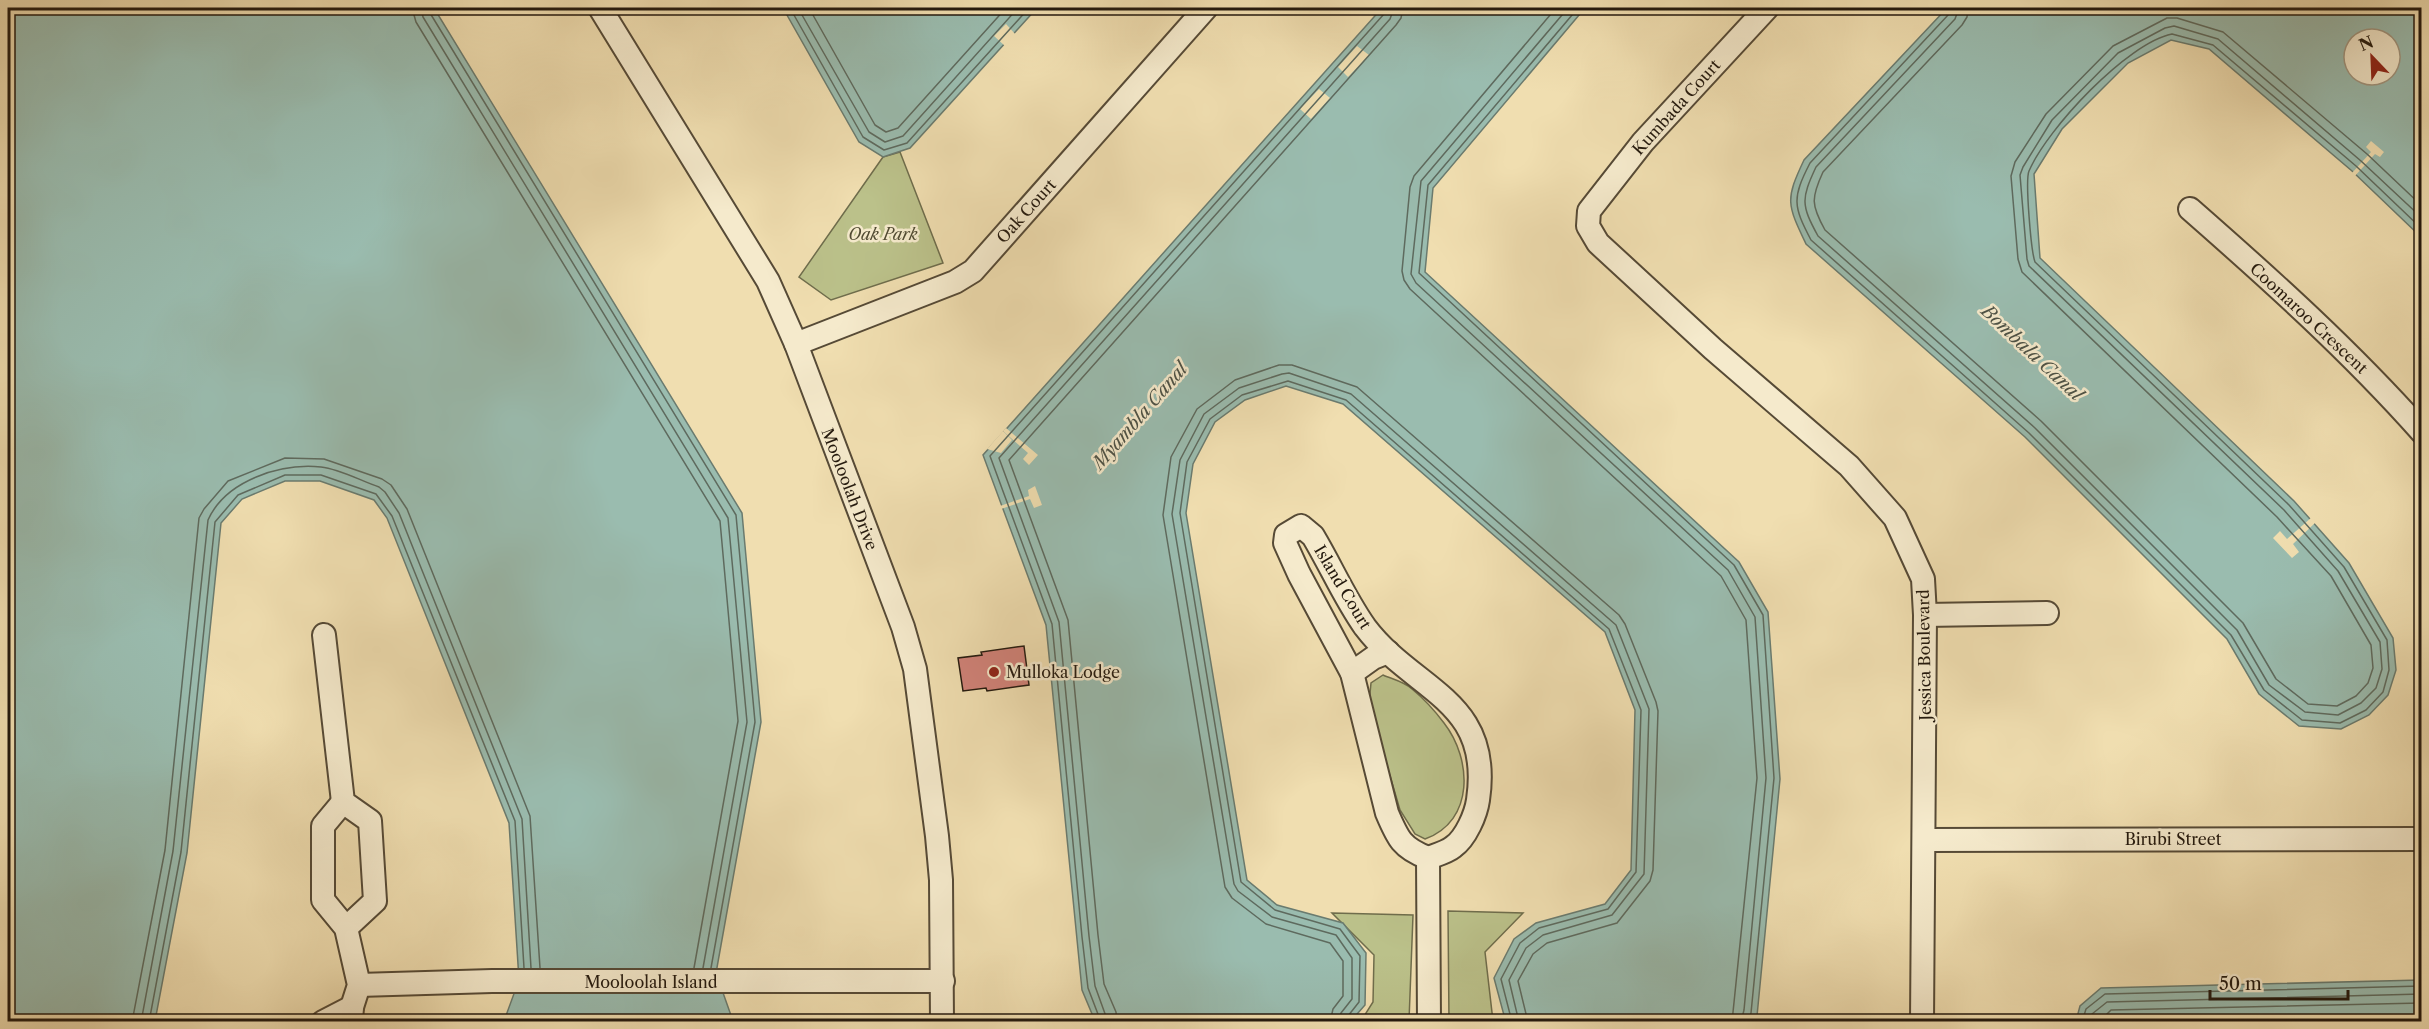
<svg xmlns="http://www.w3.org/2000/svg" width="2429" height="1029" font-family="'Libre Caslon Text',serif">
  <rect width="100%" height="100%" fill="#f0deb0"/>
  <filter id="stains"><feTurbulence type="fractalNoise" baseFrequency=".00333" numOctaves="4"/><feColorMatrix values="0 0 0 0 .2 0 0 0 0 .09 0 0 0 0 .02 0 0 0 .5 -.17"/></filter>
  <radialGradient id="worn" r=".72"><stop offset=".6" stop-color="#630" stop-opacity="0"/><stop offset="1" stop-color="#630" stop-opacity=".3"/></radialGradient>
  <g fill="#bbc18a" stroke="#6f6d4c" stroke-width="1.5">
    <path d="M900 152 943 263 831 300 799 277 883 157Z"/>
    <path d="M1383 675C1392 679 1405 682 1412 689 1423 698 1435 711 1444 723 1472 759 1475 821 1425 839L1415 834 1400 810 1369 704 1371 683Z"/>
    <path d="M1448 911 1523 913 1485 952 1493 1021H1449Z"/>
    <path d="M1332 913 1413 915 1409 1021H1361L1373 1002 1374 955Z"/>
  </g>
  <g fill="#9abcaf" stroke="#6a7b6f" stroke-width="1.5" fill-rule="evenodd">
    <path d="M8 8H434L742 513 761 722 716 973 733 1021H504L519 980 509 823 387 518 374 500 320 481H285L242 499 221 523 187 853 155 1021H8Z"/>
    <path d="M783 8H1037L910 148 883 157 859 142Z"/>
    <path d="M1382 8H1585L1433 188 1425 272 1739 562 1768 612 1780 779 1757 1016 1753 1021 1509 1022 1505 1019 1494 978 1514 939 1536 923 1605 904 1631 870 1635 710 1605 632 1343 404 1286 386 1245 400 1215 422 1193 464 1186 513 1247 880 1277 905 1343 923 1366 953 1365 1005 1351 1021H1095L1082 990 1046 625 983 455Z"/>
    <path d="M1947 8H2421V237L2352 171 2209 49 2171 40 2128 63 2062 129 2034 174 2040 258 2294 501 2349 563 2393 638 2396 670 2388 695 2369 715 2341 729 2299 726 2259 694 2227 639 2025 437 1806 244C1787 204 1785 200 1804 160ZM2354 39H2390V75H2354Z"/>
    <path d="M2421 980V1021H2076L2080 1006 2101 988Z"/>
  </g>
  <g fill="#f0deb0">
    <path d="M1006 24 1016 35 1005 46 994 36Z"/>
    <path d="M1357 46 1369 55 1348 77 1338 67Z"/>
    <path d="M1319 89 1330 98 1311 119 1300 109Z"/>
    <path d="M2371 141 2384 152 2380 157 2375 154 2354 177 2351 174 2371 152 2366 147Z"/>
    <path d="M1006 428 1038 455 1029 465 1023 459 1028 453 1003 431Z"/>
    <path d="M1003 431 1012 440 1001 453 987 449Z"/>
    <path d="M1035 486 1042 505 1034 508 1030 499 1001 509 1000 506 1029 496 1028 490Z"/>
    <path d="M2312 517 2316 522 2293 544 2299 552 2292 558 2273 538 2280 531 2287 539Z"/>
  </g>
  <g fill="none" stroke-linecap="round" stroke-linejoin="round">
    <g stroke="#5e6a5e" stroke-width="1.5">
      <path d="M412 8 416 22 720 521 738 721 694 968"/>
      <path d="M421 8 423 17 728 518 747 722 703 968"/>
      <path d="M429 8 430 13 736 515 755 722 711 968"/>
      <path d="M790 8 863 137 884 150 907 143 1029 8"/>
      <path d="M798 8 869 132 885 142 903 136 1018 8"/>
      <path d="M809 8 875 125 886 132 898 128 1006 8"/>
      <path d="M1556 8 1414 176 1410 187 1402 271 1404 280 1410 289 1721 576 1746 620 1757 778 1732 1022"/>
      <path d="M1568 8 1421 181 1411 274 1416 283 1728 570 1755 617 1766 778 1744 1010 1741 1022"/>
      <path d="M1578 8 1428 185 1419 273 1734 565 1763 615 1774 778 1751 1013 1748 1022"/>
      <path d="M1951 8 1949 14 1810 163C1792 198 1793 206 1811 240L2029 433 2231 635 2264 690 2302 720 2340 723 2366 710 2383 692 2389 670 2387 640 2344 567 2289 505 2035 262C2031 251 2025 180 2029 171 2047 129 2127 43 2172 34L2213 45 2356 166 2422 229"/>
      <path d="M1959 8 1955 19 1816 167C1801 199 1801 205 1818 236L2035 428 2237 630 2269 685 2305 712 2338 715 2361 703 2376 688 2382 669 2380 642 2338 571 2284 510 2029 266 2027 259 2020 175 2023 167 2052 120 2118 53 2165 28 2174 26 2218 39 2361 161 2422 218"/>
      <path d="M1968 8 1967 17 1962 25 1823 172C1811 198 1811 205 1825 230L2041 421 2243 623 2276 679 2308 704 2337 706 2356 696 2368 683 2373 668 2371 645 2331 576 2277 517 2022 272 2018 259 2011 176 2015 162 2046 114 2113 46 2167 18H2177L2223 32 2367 154 2422 206"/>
      <path d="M132 1022 165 850 199 518 204 509 228 481 285 458 324 459 382 479 391 485 407 509 530 816 540 968"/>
      <path d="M141 1022 173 851 208 520C226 480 281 463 321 467 340 469 361 481 379 487L385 492 399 513 522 819 531 968"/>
      <path d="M149 1022 181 852 215 522 238 495 285 475H321L376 494 392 516 515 821 524 968"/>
      <path d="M1101 1022 1088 988 1082 937 1052 624 990 456 1384 14 1386 8"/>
      <path d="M1108 1022 1095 986 1089 936 1059 622 999 458 1390 19 1394 8"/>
      <path d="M1117 1022 1116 1012 1104 984 1098 935 1068 620 1009 460 1396 25 1401 18 1403 8"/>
      <path d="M1330 1022 1333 1009 1343 996V961L1330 943 1266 924 1232 898 1225 887 1163 515 1171 457 1197 409 1235 380 1279 365H1292L1357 387 1619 615 1625 624 1656 702 1658 711 1653 870 1650 881 1617 923 1547 943 1533 954 1518 981 1528 1022"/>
      <path d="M1339 1022 1341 1013 1352 999V958L1336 935 1272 917 1238 891 1234 884 1172 514 1180 460 1204 414 1239 388 1282 374 1289 373 1351 394 1616 625 1649 709 1644 874 1612 915 1543 935 1526 948 1509 980 1519 1022"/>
      <path d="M1347 1022 1348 1016 1359 1002 1360 956 1340 929 1275 910 1241 882 1180 513 1187 462 1210 419 1242 395 1288 381 1346 400 1609 629 1641 710 1636 872 1608 909 1539 928 1520 943 1501 979 1512 1022"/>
      <path d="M2082 1022 2086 1009 2105 994 2422 986"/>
      <path d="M2090 1022 2092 1014 2107 1002 2422 994"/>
      <path d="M2099 1022 2111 1010 2422 1003"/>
    </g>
  </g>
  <path fill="#d18279" stroke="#23190e" stroke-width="1.5" d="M1024 646 1029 685 987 691 986 688 963 691 958 658 982 655 981 652Z"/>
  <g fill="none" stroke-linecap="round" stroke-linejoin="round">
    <g stroke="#564a36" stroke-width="26">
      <g id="minor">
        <path d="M600 8 768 281 796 344 903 627 915 669 937 836 941 880 942 1022"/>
        <path d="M1767 8 1643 142 1589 211 1588 226 1598 243 1713 349 1849 466 1895 518 1923 579 1925 615 1922 1022"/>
        <path d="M2190 209C2271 280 2350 351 2422 432"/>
        <path d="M796 344 955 282 973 271 1206 8"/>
        <path d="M1301 526 1313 536C1331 566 1345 599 1365 627 1414 692 1493 699 1478 800 1476 814 1466 838 1453 847 1447 852 1436 855 1428 858 1402 848 1398 839 1387 813L1352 673 1299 574 1285 543 1286 535Z"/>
        <path d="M1925 615 2047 613"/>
        <path d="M324 635 343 802 370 821 375 901 346 928"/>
        <path d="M1352 673 1373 658 1388 652"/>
        <path d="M343 802 323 826V900L346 928 359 985 352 1007 351 1022"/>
        <path d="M1925 840 2422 839"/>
        <path d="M1428 858 1429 1022"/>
        <path d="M359 985 492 981H943"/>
        <path d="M323 1022 352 1007"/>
      </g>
    </g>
    <use href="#minor" stroke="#f5eacc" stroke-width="22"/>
  </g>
  <circle fill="#8f2418" stroke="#f5eacc" stroke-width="2" cx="994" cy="672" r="6"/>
  <g text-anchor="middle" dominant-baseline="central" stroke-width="5" stroke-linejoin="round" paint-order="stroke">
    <g font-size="16" fill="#23190e" stroke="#f5eacc">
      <text transform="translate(1676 107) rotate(-48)">Kumbada Court</text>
      <text transform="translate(1026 211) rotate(-48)">Oak Court</text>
      <text transform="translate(2309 318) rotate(43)">Coomaroo Crescent</text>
      <text transform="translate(850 489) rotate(69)">Mooloolah Drive</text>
      <text transform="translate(1343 587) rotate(59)">Island Court</text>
      <text transform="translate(1924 655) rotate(-91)">Jessica Boulevard</text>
      <text x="2173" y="839">Birubi Street</text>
      <text x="651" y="982">Mooloolah Island</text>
    </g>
    <g font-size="16" font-style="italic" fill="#514b33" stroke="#f5eacc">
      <text x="883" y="234">Oak Park</text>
    </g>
    <g font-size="16" fill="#23190e" stroke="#f5eacc" text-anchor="start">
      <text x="1006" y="672">Mulloka Lodge</text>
    </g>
    <g font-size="18" font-style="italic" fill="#4d5246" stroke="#f5eacc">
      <text transform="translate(2032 353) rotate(43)">Bombala Canal</text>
      <text transform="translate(1140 416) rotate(-49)">Myambla Canal</text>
    </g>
  </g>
  <rect width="2429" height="1029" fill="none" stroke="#f0deb0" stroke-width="30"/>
  <rect x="9" y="9" width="2411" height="1011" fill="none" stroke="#23190e" stroke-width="3"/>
  <rect x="15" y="15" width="2399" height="999" fill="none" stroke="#23190e" stroke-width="1.5"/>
  <g transform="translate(2372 57) rotate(337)"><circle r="28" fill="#f5eacc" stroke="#a19680" stroke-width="1.5"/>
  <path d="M0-4.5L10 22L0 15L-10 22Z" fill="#8f2418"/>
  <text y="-9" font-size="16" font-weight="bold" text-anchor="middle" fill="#23190e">N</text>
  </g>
  <path d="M2210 990v9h138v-9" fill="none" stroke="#23190e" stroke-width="3"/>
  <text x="2219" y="990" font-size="18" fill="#23190e" stroke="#f5eacc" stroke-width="4.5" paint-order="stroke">50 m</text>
  <rect width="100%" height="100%" filter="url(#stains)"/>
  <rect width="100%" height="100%" fill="url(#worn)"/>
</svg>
